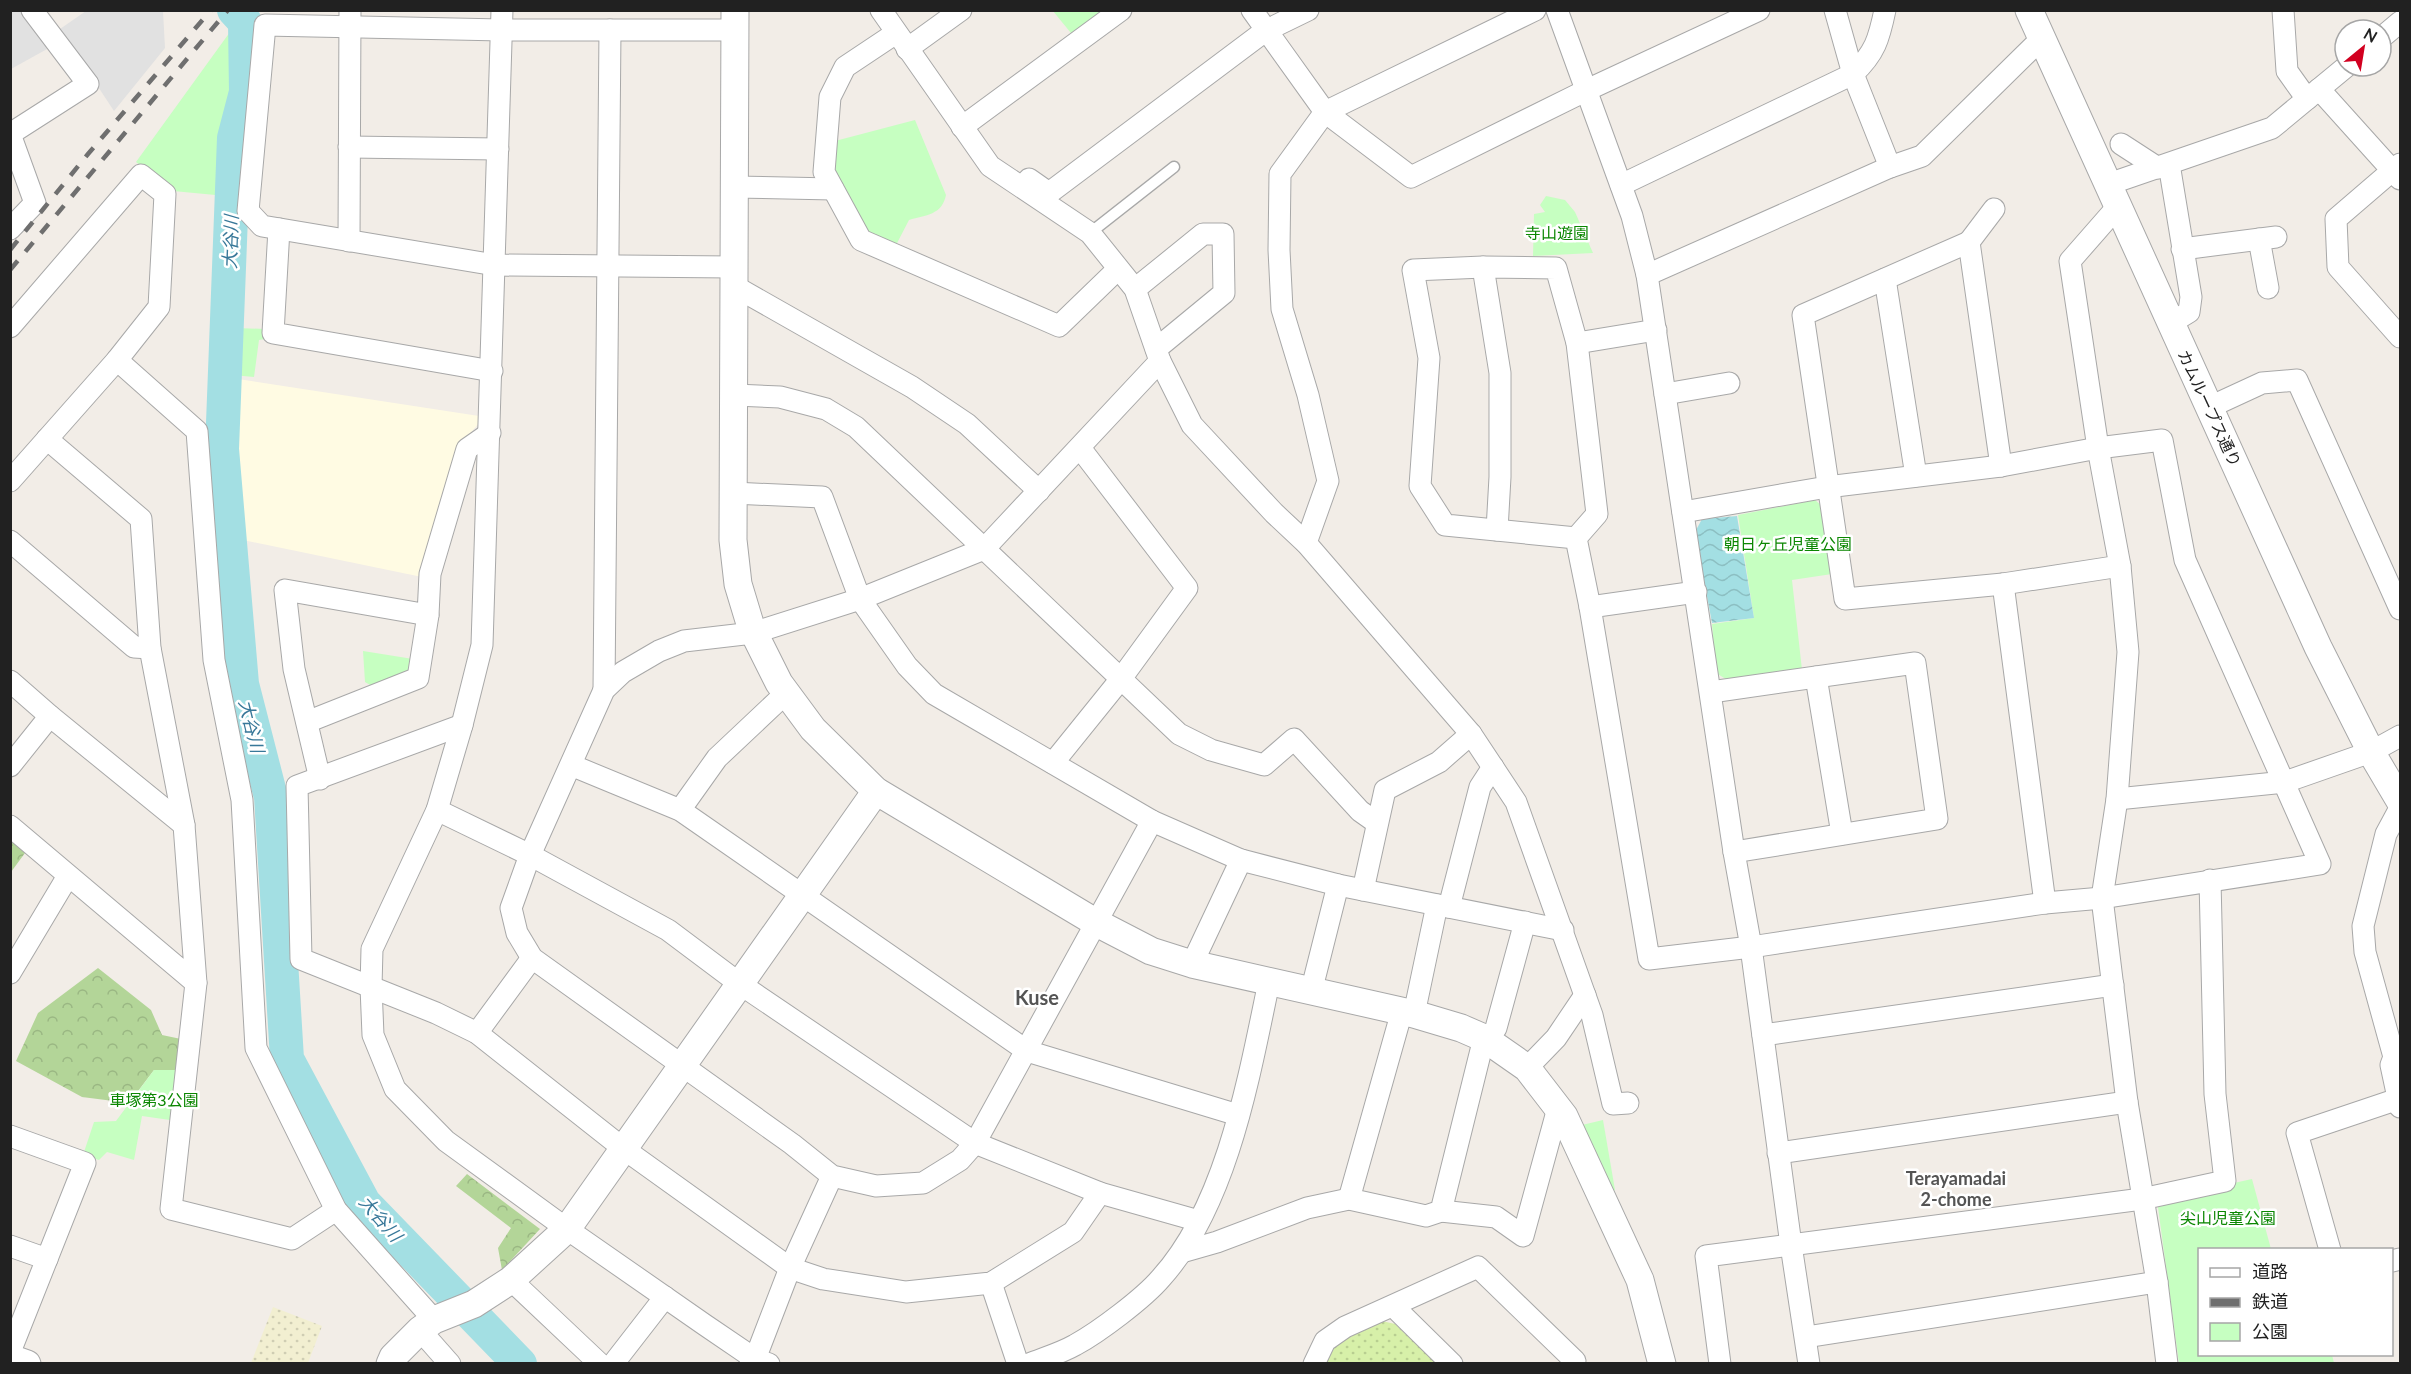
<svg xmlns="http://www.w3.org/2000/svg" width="2411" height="1374" font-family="Lato,'Noto Sans JP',sans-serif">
  <defs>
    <pattern id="farmland-dots" width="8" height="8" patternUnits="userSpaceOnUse" patternTransform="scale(1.5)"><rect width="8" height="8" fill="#f2efd1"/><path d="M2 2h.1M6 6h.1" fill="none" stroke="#cfcdb3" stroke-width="1.8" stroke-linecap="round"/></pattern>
    <pattern id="grass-dots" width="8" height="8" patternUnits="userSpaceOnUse" patternTransform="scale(1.5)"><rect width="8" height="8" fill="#d7f0a9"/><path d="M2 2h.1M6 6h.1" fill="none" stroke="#b8ce91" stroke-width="1.8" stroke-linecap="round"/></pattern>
    <pattern id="forest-crowns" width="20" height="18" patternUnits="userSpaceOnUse" patternTransform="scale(1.5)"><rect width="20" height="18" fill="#b3d598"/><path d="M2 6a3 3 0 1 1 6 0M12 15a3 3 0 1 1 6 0" fill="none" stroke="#9ab783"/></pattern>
    <pattern id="water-waves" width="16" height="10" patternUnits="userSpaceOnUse" patternTransform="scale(1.5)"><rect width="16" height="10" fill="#a3dfe3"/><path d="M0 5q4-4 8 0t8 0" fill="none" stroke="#8cbfc2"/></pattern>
  </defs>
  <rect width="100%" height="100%" fill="#f2ede7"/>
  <path fill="#fffbe3" d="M232 378 479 416V423L461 444 422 577 238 539 231 454Z"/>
  <path fill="url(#farmland-dots)" d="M273 1307 322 1326 308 1363H251Z"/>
  <path fill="url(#grass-dots)" d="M1382 1321 1395 1324 1436 1363 1322 1364 1333 1345Z"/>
  <g fill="url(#forest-crowns)">
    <path d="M11 840 25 853 11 872Z"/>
    <path d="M98 968 151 1010 162 1035 181 1039 177 1070H154L129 1103 82 1097 16 1061 38 1013Z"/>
    <path d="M467 1174 540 1229 502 1270 498 1248 511 1228 456 1186Z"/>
  </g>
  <g fill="#c6ffc1">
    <path d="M1053 11H1114L1075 38Z"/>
    <path d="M230 32 240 46 241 90 233 122 226 196 173 191 136 162Z"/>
    <path d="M915 120 946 195C942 215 926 215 909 220L895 247 866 234 830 171 835 141Z"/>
    <path d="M1546 196 1565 200 1575 212 1593 253 1533 256 1534 214 1545 212 1540 205Z"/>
    <path d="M236 328 265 329V339L259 340 254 377 232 375Z"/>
    <path d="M1815 500 1822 506 1832 574 1792 580 1802 670 1729 681 1716 673 1712 624 1754 618 1738 515Z"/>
    <path d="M363 651 413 659C409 679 395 682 377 689L365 682Z"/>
    <path d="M154 1070H177L170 1120 142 1116 134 1160 107 1152 99 1160 83 1155 94 1122 116 1121Z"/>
    <path d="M1603 1120 1615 1190 1610 1193 1582 1125Z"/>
    <path d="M2252 1179 2271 1249 2200 1250V1354L2332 1355 2334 1363H2179L2157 1200Z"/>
  </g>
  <g fill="#e1e1e1">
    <path d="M11 11H23L49 48 11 69Z"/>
    <path d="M86 11H163L165 48 114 111 60 29Z"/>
  </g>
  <path fill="url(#water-waves)" d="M1737 516 1754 618 1712 623 1695 532 1702 519Z"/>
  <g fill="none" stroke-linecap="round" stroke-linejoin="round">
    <path stroke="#a3dfe3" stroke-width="34" d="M234 10 245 22 246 92 234 138 222 449 242 684 271 797 287 1059 364 1203 520 1364"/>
    <g stroke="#a8a8a8" stroke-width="13">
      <path id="service" d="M1090 233 1174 167"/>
    </g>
    <g stroke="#a8a8a8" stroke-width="23">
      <g id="minor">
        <path d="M502 10 482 645 462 725 437 810 372 949 371 987 373 1035 395 1089 446 1141 567 1229 705 1325 755 1359 769 1364"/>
        <path d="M881 10 990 166 1090 233 1135 289 1160 361 1192 425 1274 513 1306 543 1471 734 1516 802 1592 1015 1613 1104 1628 1103"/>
        <path d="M1252 10 1325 112 1411 177 1587 90 1759 10"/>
        <path d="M1557 10 1632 216 1647 275 1734 852 1751 947 1791 1245 1809 1364"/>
        <path d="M1835 10 1853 74 1890 167"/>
        <path d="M2283 10 2287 71 2307 99"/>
        <path d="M896 33 845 67 830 97 824 172 861 240 1059 326 1118 269"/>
        <path d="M2381 38 2400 22"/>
        <path d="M907 49 961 10"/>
        <path d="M2319 89 2400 179"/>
        <path d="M962 127 1121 10"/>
        <path d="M10 134 88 84 32 10"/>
        <path d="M10 134 35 203 10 229"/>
        <path d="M2121 144 2158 168"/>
        <path d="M349 147 498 149"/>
        <path d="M2169 164 2191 297 2189 312 2171 323"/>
        <path d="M2400 164 2336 219 2338 267 2400 337"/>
        <path d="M1029 179 1049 193 1265 31 1308 10"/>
        <path d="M2109 184 2272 128 2347 66"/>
        <path d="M1621 185 1853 74C1875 53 1879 39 1885 10"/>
        <path d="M734 187 833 189"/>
        <path d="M2119 205 2070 261 2098 448 2120 566 2128 652 2117 799 2102 898 2127 1102 2157 1282 2167 1364"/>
        <path d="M279 229 273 333 492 371"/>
        <path d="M2259 239 2268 288"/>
        <path d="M349 241 350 10"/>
        <path d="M1969 242 1994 209"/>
        <path d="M2182 249 2276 237"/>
        <path d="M733 267 495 265 262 226 248 211 265 25 502 30H735"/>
        <path d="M1483 267 1500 373V477L1497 530"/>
        <path d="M1647 275 1890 167 1922 156 2042 38"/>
        <path d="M1885 279 1916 476"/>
        <path d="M734 286 912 387 967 424 1039 491"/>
        <path d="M1135 289 1203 234H1223L1224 293 1156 349"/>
        <path d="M10 327 141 175 165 194 159 307 117 360 10 481"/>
        <path d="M1577 343 1656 330"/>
        <path d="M117 360 197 431 214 660 242 800 256 1048 336 1210 434 1320"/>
        <path d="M1665 394 1729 383"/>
        <path d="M735 395 780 397 826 409 856 427 1179 734 1211 750 1264 765 1294 739 1360 811 1377 823"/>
        <path d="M2210 407 2262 383 2297 380 2400 609"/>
        <path d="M2001 466 1969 242 1803 315 1845 599 2003 584 2120 566"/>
        <path d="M733 493 822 497 860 599 907 666 934 694 1152 821 1241 860 1338 885 1563 930"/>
        <path d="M1683 512 1827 487 2001 466 2098 448 2162 440 2185 560 2320 864 2102 898 2045 903 1751 947 1649 959 1590 607 1696 592"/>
        <path d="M1576 538 1597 514 1577 343 1556 268 1483 267 1413 270 1429 358 1420 486 1445 525 1576 538 1590 607"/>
        <path d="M10 541 134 647 150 648"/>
        <path d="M1306 543 1328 481 1308 395 1282 309 1279 250 1280 174 1325 112 1535 10"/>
        <path d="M2003 584 2045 903"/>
        <path d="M1816 677 1842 834"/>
        <path d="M10 681 50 716 184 825"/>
        <path d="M604 690 610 30"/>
        <path d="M1711 692 1915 663 1937 819 1734 852"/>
        <path d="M307 722 418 678 428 615"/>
        <path d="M462 725 297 786 301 959 436 1013 477 1033 624 1149 790 1268 823 1279 906 1292 991 1283 1073 1232 1100 1193"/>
        <path d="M1053 763 1120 680 1187 588 1080 448"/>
        <path d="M571 765 680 810 1027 1051 1238 1115"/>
        <path d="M10 766 50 716"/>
        <path d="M320 779 294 669 285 590 428 615 430 574 467 449 490 433"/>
        <path d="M2117 799 2285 782 2371 752 2400 736"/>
        <path d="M2400 808 2386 834 2363 926 2365 952 2394 1057 2391 1065 2400 1107"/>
        <path d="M437 810 530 855 668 930 740 984 975 1143 1100 1193 1199 1221"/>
        <path d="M680 810 717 758 786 693"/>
        <path d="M1152 821 975 1143 960 1160 923 1183 876 1186 832 1176 792 1144 532 958 517 933 511 908 530 855 604 690 623 672 659 651 684 641 753 633 860 599 984 549 1160 361"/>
        <path d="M10 826 196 983 184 825 150 648 141 519 47 439"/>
        <path d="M1363 890 1385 790 1439 762 1471 734"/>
        <path d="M1449 907 1480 787 1493 767"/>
        <path d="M1192 964 1241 860"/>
        <path d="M10 973 68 876"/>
        <path d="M196 983 171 1209 292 1239 336 1210"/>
        <path d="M1311 992 1338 885"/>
        <path d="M1414 1014 1437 905"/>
        <path d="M477 1033 532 958"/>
        <path d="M1763 1035 2113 985"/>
        <path d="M1488 1040 1496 1028 1525 922"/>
        <path d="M1527 1068 1556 1038 1585 995"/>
        <path d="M10 1136 85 1163 10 1352"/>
        <path d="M1778 1153 2127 1102"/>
        <path d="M1349 1199 1402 1011"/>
        <path d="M1441 1211 1496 1217 1523 1236 1558 1108"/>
        <path d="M10 1246 47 1259"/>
        <path d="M2330 1250 2297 1133 2398 1099"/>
        <path d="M1182 1252 1217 1242 1307 1208 1349 1199 1426 1216 1441 1211 1484 1038"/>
        <path d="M2392 1261 2400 1259"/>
        <path d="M511 1280 600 1364"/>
        <path d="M991 1283 1018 1364"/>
        <path d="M1393 1306 1452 1364"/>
        <path d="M420 1330 450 1364"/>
        <path d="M1806 1337 2157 1282"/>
        <path d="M613 1364 665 1297"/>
        <path d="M750 1364 755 1359 790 1268 832 1176"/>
        <path d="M1029 1364C1044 1358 1061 1353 1075 1345 1099 1332 1144 1298 1161 1278 1227 1205 1249 1077 1269 982"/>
        <path d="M1314 1364 1325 1341 1345 1327 1478 1267 1575 1361 1573 1364"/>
        <path d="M1720 1364 1706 1256 2142 1199 2225 1181 2215 1094 2210 880"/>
      </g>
    </g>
    <g stroke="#a8a8a8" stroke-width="29">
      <g id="tertiary">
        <path d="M735 10 733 540 738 584 751 627 779 683 813 729 876 791 1095 922 1151 951 1192 964 1414 1014 1461 1028 1484 1038 1527 1068 1564 1116 1640 1280 1662 1364"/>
        <path d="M2029 10 2318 647 2371 752 2400 801"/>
        <path d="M10 1358 27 1364"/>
        <path d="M390 1364 393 1357 420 1330 434 1320 474 1304 511 1280 567 1229 876 791"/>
      </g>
    </g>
    <use href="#service" stroke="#fff" stroke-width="10"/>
    <use href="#minor" stroke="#fff" stroke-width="21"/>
    <use href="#tertiary" stroke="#fff" stroke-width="27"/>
    <g stroke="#6f6f6f" stroke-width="4.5" stroke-dasharray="12 12" stroke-linecap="butt">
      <path d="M10 250 88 154 211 10"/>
      <path d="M10 270 228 10"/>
    </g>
  </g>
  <g text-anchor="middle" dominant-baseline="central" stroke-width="5" stroke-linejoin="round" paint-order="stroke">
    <g font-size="16" fill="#0b8702" stroke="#fff">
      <text x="1557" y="232">寺山遊園</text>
      <text x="1788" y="543">朝日ヶ丘児童公園</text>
      <text x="154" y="1099">車塚第3公園</text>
      <text x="2228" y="1217">尖山児童公園</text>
    </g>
    <g font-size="16" fill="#212121" stroke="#fff">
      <text transform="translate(2210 408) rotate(65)">カムループス通り</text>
    </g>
    <g font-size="18" font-style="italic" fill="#387899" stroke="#fff">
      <text transform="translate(230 242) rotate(-88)">大谷川</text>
      <text transform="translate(252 726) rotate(76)">大谷川</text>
      <text transform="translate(381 1218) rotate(49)">大谷川</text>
    </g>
    <g font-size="18" font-weight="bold" fill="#545454" stroke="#fff">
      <text x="1956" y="1178">Terayamadai<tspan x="1956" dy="21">2-chome</tspan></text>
    </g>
    <g font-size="20" font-weight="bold" fill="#545454" stroke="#fff">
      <text x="1037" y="997">Kuse</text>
    </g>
  </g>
  <rect width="2411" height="1374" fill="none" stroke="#212121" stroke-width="24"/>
  <rect x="2198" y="1248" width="195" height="108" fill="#ffffff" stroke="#a6a6a6" stroke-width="1.5"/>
  <rect x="2210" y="1268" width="30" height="9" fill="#ffffff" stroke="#a6a6a6" stroke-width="1.5"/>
  <text x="2252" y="1278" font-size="18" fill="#212121">道路</text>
  <rect x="2210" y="1298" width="30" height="9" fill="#6f6f6f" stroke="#a6a6a6" stroke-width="1.5"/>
  <text x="2252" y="1308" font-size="18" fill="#212121">鉄道</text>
  <rect x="2210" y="1323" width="30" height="18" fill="#c6ffc1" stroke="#a6a6a6" stroke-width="1.5"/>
  <text x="2252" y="1338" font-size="18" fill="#212121">公園</text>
  <g transform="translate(2363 48) rotate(30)"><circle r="28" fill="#ffffff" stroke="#a6a6a6" stroke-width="1.5"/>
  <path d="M0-4.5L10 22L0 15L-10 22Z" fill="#d20020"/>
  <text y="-9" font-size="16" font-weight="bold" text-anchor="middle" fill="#212121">N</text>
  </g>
</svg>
